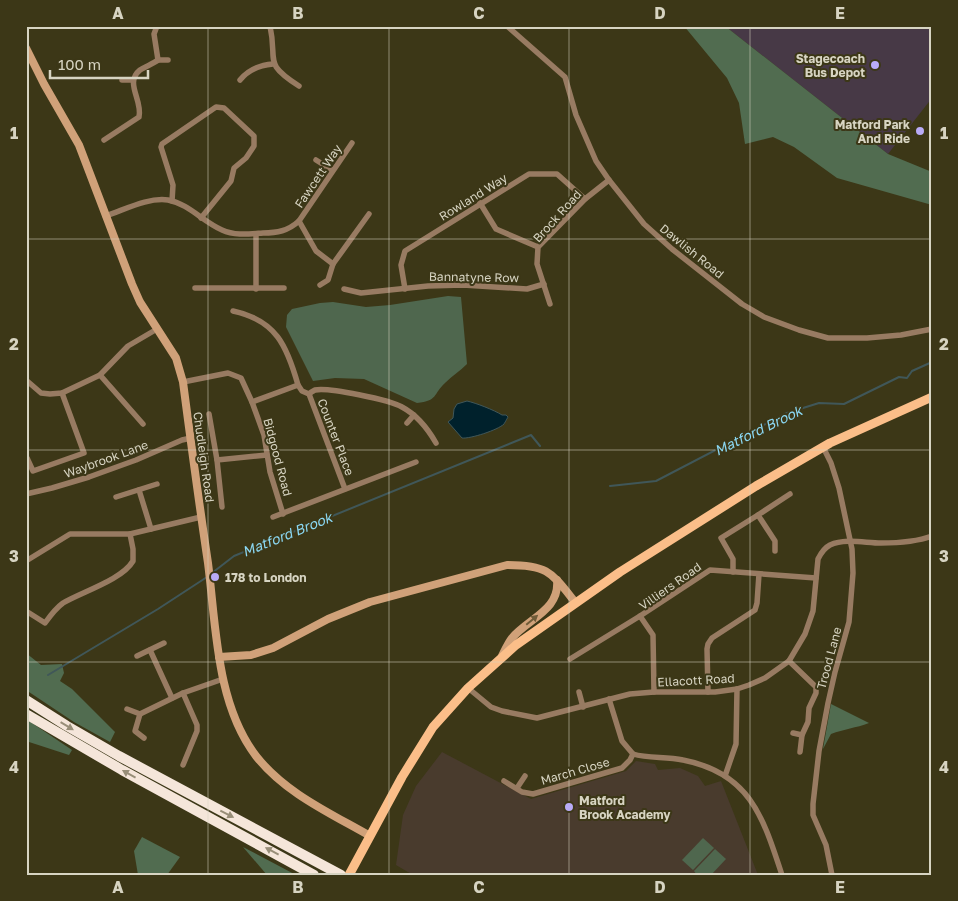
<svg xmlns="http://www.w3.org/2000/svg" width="958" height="901" font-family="'Golos Text',sans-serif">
  <rect width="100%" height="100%" fill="#3c3717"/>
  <path fill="#473946" d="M725 26H932V98L888 154Z"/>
  <path fill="#493b2d" d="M442 752 531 799 626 771 636 761 655 764 658 770 680 768 698 776 705 786 721 781 758 875H413L396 865 403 815 416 786Z"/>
  <g fill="#4f674e">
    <path d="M448 296 461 297 467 364C460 371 452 376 445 383 433 394 438 401 417 403L364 379 335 378 313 381 286 327 287 315 292 309 320 303 333 302 366 307 390 305Z"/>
    <path d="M703 838 714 848 693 870 682 860Z"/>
    <path d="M715 849 726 859 711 875H697L694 871Z"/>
  </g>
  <g fill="#516c50">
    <path d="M684 26H725L888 154 932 172V205L837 178 794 147 773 137 745 144 739 103 727 78Z"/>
    <path d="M26 653 41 665 62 664 64 673 60 681 72 689 115 732 110 742 74 722 26 690Z"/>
    <path d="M831 704 869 723C856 728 844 729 831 734L823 749Z"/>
    <path d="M26 719 72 750 69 755 26 741Z"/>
    <path d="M142 837 180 857 167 875H138L134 851Z"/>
    <path d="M243 847 296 875H267Z"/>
  </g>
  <path fill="#00212c" stroke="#405759" d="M467 401C476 403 494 410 502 415H506L508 417C508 417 504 424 504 424 498 430 470 439 462 438L448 422 453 418 454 409 457 404Z"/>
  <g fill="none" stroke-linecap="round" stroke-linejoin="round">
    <g stroke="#405759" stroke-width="2">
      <path d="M610 486 656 481 787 413 819 403 844 404 899 377 907 378 912 371 932 362"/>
      <path d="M212 573 234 556 531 435 540 446"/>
      <path d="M48 675 158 609 207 577"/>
    </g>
    <g stroke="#987b62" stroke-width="5.5">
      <path d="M270 26C278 62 262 62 299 86"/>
      <path d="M507 26 565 77 576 115 596 161 609 180 644 224 672 249 742 304 764 317 799 330 828 338H867L901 335 932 329"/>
      <path d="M158 60H168"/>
      <path d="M122 80H133"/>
      <path d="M240 80C248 70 261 65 273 64"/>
      <path d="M104 140 139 117C143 100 124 83 140 70 146 66 153 64 158 60L154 34 157 26"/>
      <path d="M316 160 332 170"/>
      <path d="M172 201 173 185 161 147 162 144 216 107 224 108 254 136V146L246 158 234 168 231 181 201 218"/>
      <path d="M480 203 496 229 538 247"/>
      <path d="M105 216C124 210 148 197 168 200 189 204 203 222 222 230 235 236 249 234 263 233 277 233 288 231 299 221L352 143"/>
      <path d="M299 221 316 251 333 264"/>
      <path d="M256 234V289"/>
      <path d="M320 285 328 280 333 264 369 214"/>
      <path d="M195 288H284"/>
      <path d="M344 289 361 293 428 286 463 285 527 289 544 284"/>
      <path d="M405 289 401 265 405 251 529 174H557L585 199"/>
      <path d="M550 304 537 264 538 247 585 199 609 180"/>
      <path d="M233 311C276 320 287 346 298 385"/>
      <path d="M100 375 143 424"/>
      <path d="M26 380 41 393 50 394 62 393 100 375 128 346 157 329"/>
      <path d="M183 382 228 373 241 378 252 402 264 435 270 472 283 514"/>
      <path d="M309 394C311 392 313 391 315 390 328 387 390 400 402 407 417 415 428 429 436 443"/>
      <path d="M252 402 298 385 302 391 309 394 345 489"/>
      <path d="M209 414 217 460 222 507"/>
      <path d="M407 423 414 415"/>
      <path d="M823 447 831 463 839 488 852 549 853 573 849 622 835 672 828 703 819 751 813 804V815L826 845 832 875"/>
      <path d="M27 458 33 471 84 453 62 393"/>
      <path d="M217 460 267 455"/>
      <path d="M139 490 151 529"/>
      <path d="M26 494 52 488 89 477 136 460 182 440 191 438"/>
      <path d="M116 497 157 484"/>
      <path d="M273 517 416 462"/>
      <path d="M775 551V541L758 515 790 494"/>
      <path d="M26 561 70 534H130L201 517"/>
      <path d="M733 572V559L721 538 758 515"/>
      <path d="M26 611 45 623C50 616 56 608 63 603 81 592 122 580 133 561V549L130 534"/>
      <path d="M150 650 172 698"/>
      <path d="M137 656 164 643"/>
      <path d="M570 659 640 616"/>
      <path d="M789 661 816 687V693L809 708 808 722 802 735 800 752"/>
      <path d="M468 688 491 707 502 711 537 718 630 694 654 692H715L737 689 749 685 765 678 789 661 805 634 813 611 818 559C821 553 824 548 830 545 846 538 865 543 881 543 898 543 916 542 932 536"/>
      <path d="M579 692 583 707"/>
      <path d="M654 692 653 635 640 616 710 570 816 578"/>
      <path d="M708 692 707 649 708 644 712 638 755 610 757 603 759 574"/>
      <path d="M609 699 622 741 633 754C649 759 666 756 683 760 750 773 763 817 782 875"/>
      <path d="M127 709 140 714 135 731 144 738"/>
      <path d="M140 714 183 693 223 679"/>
      <path d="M793 733 802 735"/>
      <path d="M183 765 197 731V725L183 693"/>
      <path d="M725 776 736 744 737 689"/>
      <path d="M504 781 522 792 533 794 622 768 630 760 633 754"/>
      <path d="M517 788 525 776"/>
    </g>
    <g stroke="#d0a179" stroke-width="8">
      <path d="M26 48 44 84 79 145 132 284 140 302 176 358 183 382C191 443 199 503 208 563 216 625 216 704 256 756 285 793 330 813 370 836"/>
      <path d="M502 656C505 650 508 643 512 638 529 618 560 610 557 580"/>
      <path d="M219 657 251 655 273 648 328 619 370 602 507 565C548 565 551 572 575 602"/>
    </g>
    <path stroke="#fbbe89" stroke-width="9" d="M349 875 402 777 433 727 468 688 516 645 620 572 756 486 830 443 932 397"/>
    <g stroke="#f5e6da" stroke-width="10">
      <path d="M26 700 67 726 119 756 341 875"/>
      <path d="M26 714 122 770 314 875"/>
    </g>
  </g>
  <defs><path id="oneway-solid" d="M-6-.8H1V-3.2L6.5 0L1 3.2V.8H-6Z" transform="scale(1.25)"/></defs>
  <use fill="#705c39" href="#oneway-solid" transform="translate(532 620) rotate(-40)"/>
  <g fill="#988e78">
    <use href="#oneway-solid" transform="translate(67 726) rotate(31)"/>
    <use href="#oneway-solid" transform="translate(129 774) rotate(-151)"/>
    <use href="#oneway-solid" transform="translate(227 814) rotate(27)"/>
    <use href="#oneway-solid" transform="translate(272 851) rotate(-152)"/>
  </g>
  <path fill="none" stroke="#d7d4c2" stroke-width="1" stroke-opacity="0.55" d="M208 26V875M389 26V875M569 26V875M750 26V875M26 239H932M26 450H932M26 662H932"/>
  <g fill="#b9abf7" stroke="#3c3717" stroke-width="2">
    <circle cx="875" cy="65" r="5"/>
    <circle cx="920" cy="131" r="5"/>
    <circle cx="215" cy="577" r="5"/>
    <circle cx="569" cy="807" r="5"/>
  </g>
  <g text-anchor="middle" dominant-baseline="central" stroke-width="4" stroke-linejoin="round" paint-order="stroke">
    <g font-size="12" font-weight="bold" fill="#d7d4c2" stroke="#3c3717" text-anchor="end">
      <text x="865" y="58">Stagecoach<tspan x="865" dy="14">Bus Depot</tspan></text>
      <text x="910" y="124">Matford Park<tspan x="910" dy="14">And Ride</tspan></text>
      <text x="225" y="577" text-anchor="start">178 to London</text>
      <text x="579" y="800" text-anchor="start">Matford<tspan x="579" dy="14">Brook Academy</tspan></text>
    </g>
    <g font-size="12" fill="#d7d4c2" stroke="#3c3717">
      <text transform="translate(318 176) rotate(-56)">Fawcett Way</text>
      <text transform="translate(473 197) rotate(-32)">Rowland Way</text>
      <text transform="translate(557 216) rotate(-48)">Brock Road</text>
      <text transform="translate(692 251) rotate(39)">Dawlish Road</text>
      <text transform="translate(474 277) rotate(1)">Bannatyne Row</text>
      <text transform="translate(336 437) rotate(69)">Counter Place</text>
      <text transform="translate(204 457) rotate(82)">Chudleigh Road</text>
      <text transform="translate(278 457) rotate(75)">Bidgood Road</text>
      <text transform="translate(106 459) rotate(-20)">Waybrook Lane</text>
      <text transform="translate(670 586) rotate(-35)">Villiers Road</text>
      <text transform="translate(829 658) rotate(-75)">Trood Lane</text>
      <text transform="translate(696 680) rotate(-3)">Ellacott Road</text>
      <text transform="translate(575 771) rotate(-16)">March Close</text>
    </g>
    <g font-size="14" font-style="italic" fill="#8bd8f3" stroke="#3c3717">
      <text transform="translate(758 430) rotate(-26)">Matford Brook</text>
      <text transform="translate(287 534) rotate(-22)">Matford Brook</text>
    </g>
  </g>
  <rect width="958" height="901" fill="none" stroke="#3c3717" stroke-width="55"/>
  <path d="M50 70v8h98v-8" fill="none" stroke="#d7d4c2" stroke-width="2.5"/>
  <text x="58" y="70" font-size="15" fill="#d7d4c2" stroke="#3c3717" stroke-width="4" paint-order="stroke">100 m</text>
  <rect x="28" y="28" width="902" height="846" fill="none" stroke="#d7d4c2" stroke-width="2"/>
  <g font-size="16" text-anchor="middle" font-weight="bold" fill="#d7d4c2">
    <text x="118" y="19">A</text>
    <text x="298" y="19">B</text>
    <text x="479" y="19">C</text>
    <text x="660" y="19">D</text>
    <text x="840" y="19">E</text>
    <text x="14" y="139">1</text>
    <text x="944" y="139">1</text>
    <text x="14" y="350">2</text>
    <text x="944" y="350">2</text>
    <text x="14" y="562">3</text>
    <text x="944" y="562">3</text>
    <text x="14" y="773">4</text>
    <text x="944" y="773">4</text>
    <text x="118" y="893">A</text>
    <text x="298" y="893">B</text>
    <text x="479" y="893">C</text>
    <text x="660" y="893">D</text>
    <text x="840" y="893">E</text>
  </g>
</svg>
